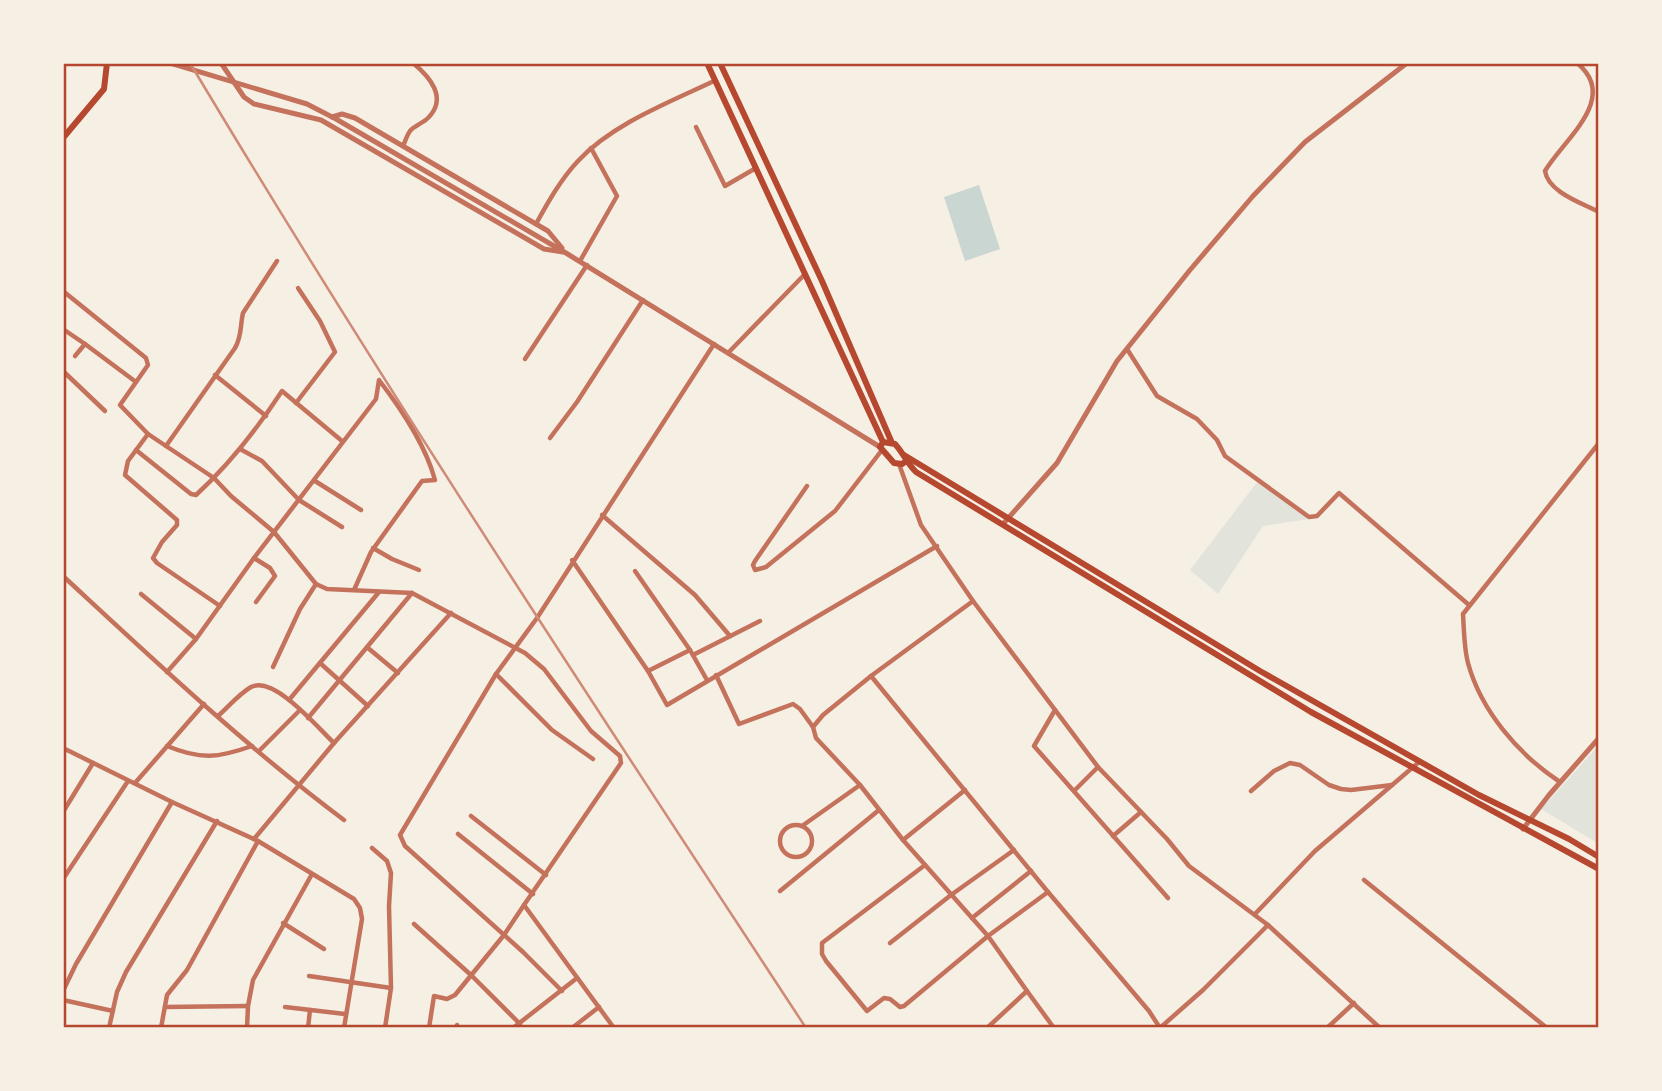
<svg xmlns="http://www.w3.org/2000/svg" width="1662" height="1091" font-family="'Open Sans',sans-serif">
  <rect width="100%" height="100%" fill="#f6efe4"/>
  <g fill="#e2e4dc">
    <path d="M1258 481 1309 519 1263 526 1218 594 1190 570Z"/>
    <path d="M1599 745V844L1541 809Z"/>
  </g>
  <path fill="#c9d6d2" d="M979 185 1000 249 965 261 944 197Z"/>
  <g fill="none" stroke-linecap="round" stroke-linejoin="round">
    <g stroke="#c5725c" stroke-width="4.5">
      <path d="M1577 63C1620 98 1564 139 1545 171 1548 192 1582 203 1599 212"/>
      <path d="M696 127 725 186 756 168"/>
      <path d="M403 146C405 142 407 135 410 131 414 126 423 123 428 118 448 98 430 77 413 63"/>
      <path d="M536 224C548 202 561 179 578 161 612 124 670 102 714 81"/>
      <path d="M1599 234V239"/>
      <path d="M580 261 617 196 591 148"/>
      <path d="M63 291 146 358 148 365 120 405 148 434 128 461 125 475 177 520V525L162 542 153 558 157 563 220 606"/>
      <path d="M63 329 85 344 75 356"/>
      <path d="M85 344 136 382"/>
      <path d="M1127 349 1157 396 1197 419 1217 440 1225 456 1309 517 1317 516 1339 493 1469 605"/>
      <path d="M729 352 805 274"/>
      <path d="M525 359 587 265"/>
      <path d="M63 371 105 411"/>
      <path d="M215 375 266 416"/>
      <path d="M296 403 335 352 320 321 298 288"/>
      <path d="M148 434 214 478 231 496 274 532 316 584 327 589 412 593 525 653 544 669 591 731 620 756 621 763 524 905 614 1028"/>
      <path d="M550 438 577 402 643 300"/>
      <path d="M166 446 235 348C242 336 240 326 243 313L277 261"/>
      <path d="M240 449 262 461 299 500 342 527"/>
      <path d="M136 450 191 494 196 495C230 464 257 429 282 391L342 441"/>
      <path d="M899 464 921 525 973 601 1098 767 1167 839 1189 866 1268 925 1380 1028"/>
      <path d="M315 481 361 510"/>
      <path d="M807 486 755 561 753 565 755 570 766 567 835 511 882 450"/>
      <path d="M602 515 695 595 730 636"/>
      <path d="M373 548 392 559 419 570"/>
      <path d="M254 558 270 568 275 576 256 602"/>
      <path d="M572 560 648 671 690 650"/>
      <path d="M635 571 690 650 707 680"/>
      <path d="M63 576C154 660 245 746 344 820"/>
      <path d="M141 594 196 639"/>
      <path d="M973 601 871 676 823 715 813 727 816 738 860 785 903 840 988 936 1027 991 987 1028"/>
      <path d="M368 648 398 673"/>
      <path d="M693 655 760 621"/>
      <path d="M320 663 368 706"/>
      <path d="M273 667 300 609 316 584"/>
      <path d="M648 671 667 705 937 546"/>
      <path d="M167 672 196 639 254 558 376 399 379 380C402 410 425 444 435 480L422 481 371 552 354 590"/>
      <path d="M496 674 552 730 593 759"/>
      <path d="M716 675 739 724 793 704 800 709 813 727"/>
      <path d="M871 676 1048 892 1149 1011 1160 1028"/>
      <path d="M289 700 379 592"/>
      <path d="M1055 710 1034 746 1168 898"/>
      <path d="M218 716C228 707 239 694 251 687 274 675 318 728 334 743"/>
      <path d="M308 718 412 593"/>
      <path d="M167 746C201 760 218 758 252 746"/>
      <path d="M63 748 172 802 258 841 354 899 360 908 362 919 344 1028"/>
      <path d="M259 751 300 710"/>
      <path d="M1560 782C1519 755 1481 711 1468 663 1464 648 1464 630 1463 614L1599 443"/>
      <path d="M135 783 204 704"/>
      <path d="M1074 791 1098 767"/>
      <path d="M1251 791 1274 771 1290 763 1300 765 1329 785 1341 789 1351 790 1392 785"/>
      <path d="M63 812 93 763"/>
      <path d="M471 816 546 875"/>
      <circle cx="796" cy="841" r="16"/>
      <path d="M802 826 860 785"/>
      <path d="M458 834 533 894"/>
      <path d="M1113 836 1141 812"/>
      <path d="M254 839 334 743 451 613"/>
      <path d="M903 840 965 790"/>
      <path d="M372 848 387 861 391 873 389 906 391 988 385 1028"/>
      <path d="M925 865 822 943V954L826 961 867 1011 884 998 890 999 900 1007 904 1006 988 936 1048 892"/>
      <path d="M63 879 128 781"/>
      <path d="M1364 880 1547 1028"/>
      <path d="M780 891 879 810"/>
      <path d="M1255 914 1315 851 1419 762"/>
      <path d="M972 918 1031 871"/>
      <path d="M283 923 324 949"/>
      <path d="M414 924 471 975 520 1024"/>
      <path d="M890 943 951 895 1014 850"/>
      <path d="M309 976 391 988"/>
      <path d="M63 991 76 964 172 802"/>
      <path d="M562 991 523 952 405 846 400 835 496 674 537 618 714 344"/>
      <path d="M1027 991 1054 1028"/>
      <path d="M63 1000 113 1011"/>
      <path d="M165 1007 248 1006"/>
      <path d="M285 1007 345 1014"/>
      <path d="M1161 1027 1203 990 1268 925"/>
      <path d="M109 1028 117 992 126 972 217 821"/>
      <path d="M161 1028 167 995 187 970 258 841"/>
      <path d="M247 1028 248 1006 253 980 312 874"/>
      <path d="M308 1028 310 1010"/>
      <path d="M429 1028 434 996 447 999 455 995 504 935 524 905"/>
      <path d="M456 1028 457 1025"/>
      <path d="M513 1028 577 978"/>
      <path d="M572 1028 599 1007"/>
      <path d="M1327 1028 1354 1003"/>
    </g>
    <g stroke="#c5725c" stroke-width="5">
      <path d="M170 63 307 104 336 119 566 253 880 447"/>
      <path d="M221 63 244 97 254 104 321 120 544 249 563 252"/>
      <path d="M332 117 342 114 355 118 548 231 562 248"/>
      <path d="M1003 524 1057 463 1117 361 1190 270 1253 196 1305 142 1407 63"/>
      <path d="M1523 829 1549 795 1599 738"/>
    </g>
    <g stroke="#b5482f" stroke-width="6">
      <path d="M707 63 883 442 880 447 894 463 902 464 905 462"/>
      <path d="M720 63 822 281 892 443"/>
      <path d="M63 138 104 89 107 63"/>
      <path d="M883 442 895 444C904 454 907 463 916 472L1311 712 1599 869"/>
      <path d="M904 455 1260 671 1479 795 1569 839 1599 857"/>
    </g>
    <path stroke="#cf8b77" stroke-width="2.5" d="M190 63C386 391 597 709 806 1028"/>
  </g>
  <rect width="1662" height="1091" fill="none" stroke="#f6efe4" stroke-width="130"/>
  <rect x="65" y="65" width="1532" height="961" fill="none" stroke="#b5482f" stroke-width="2.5"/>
</svg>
